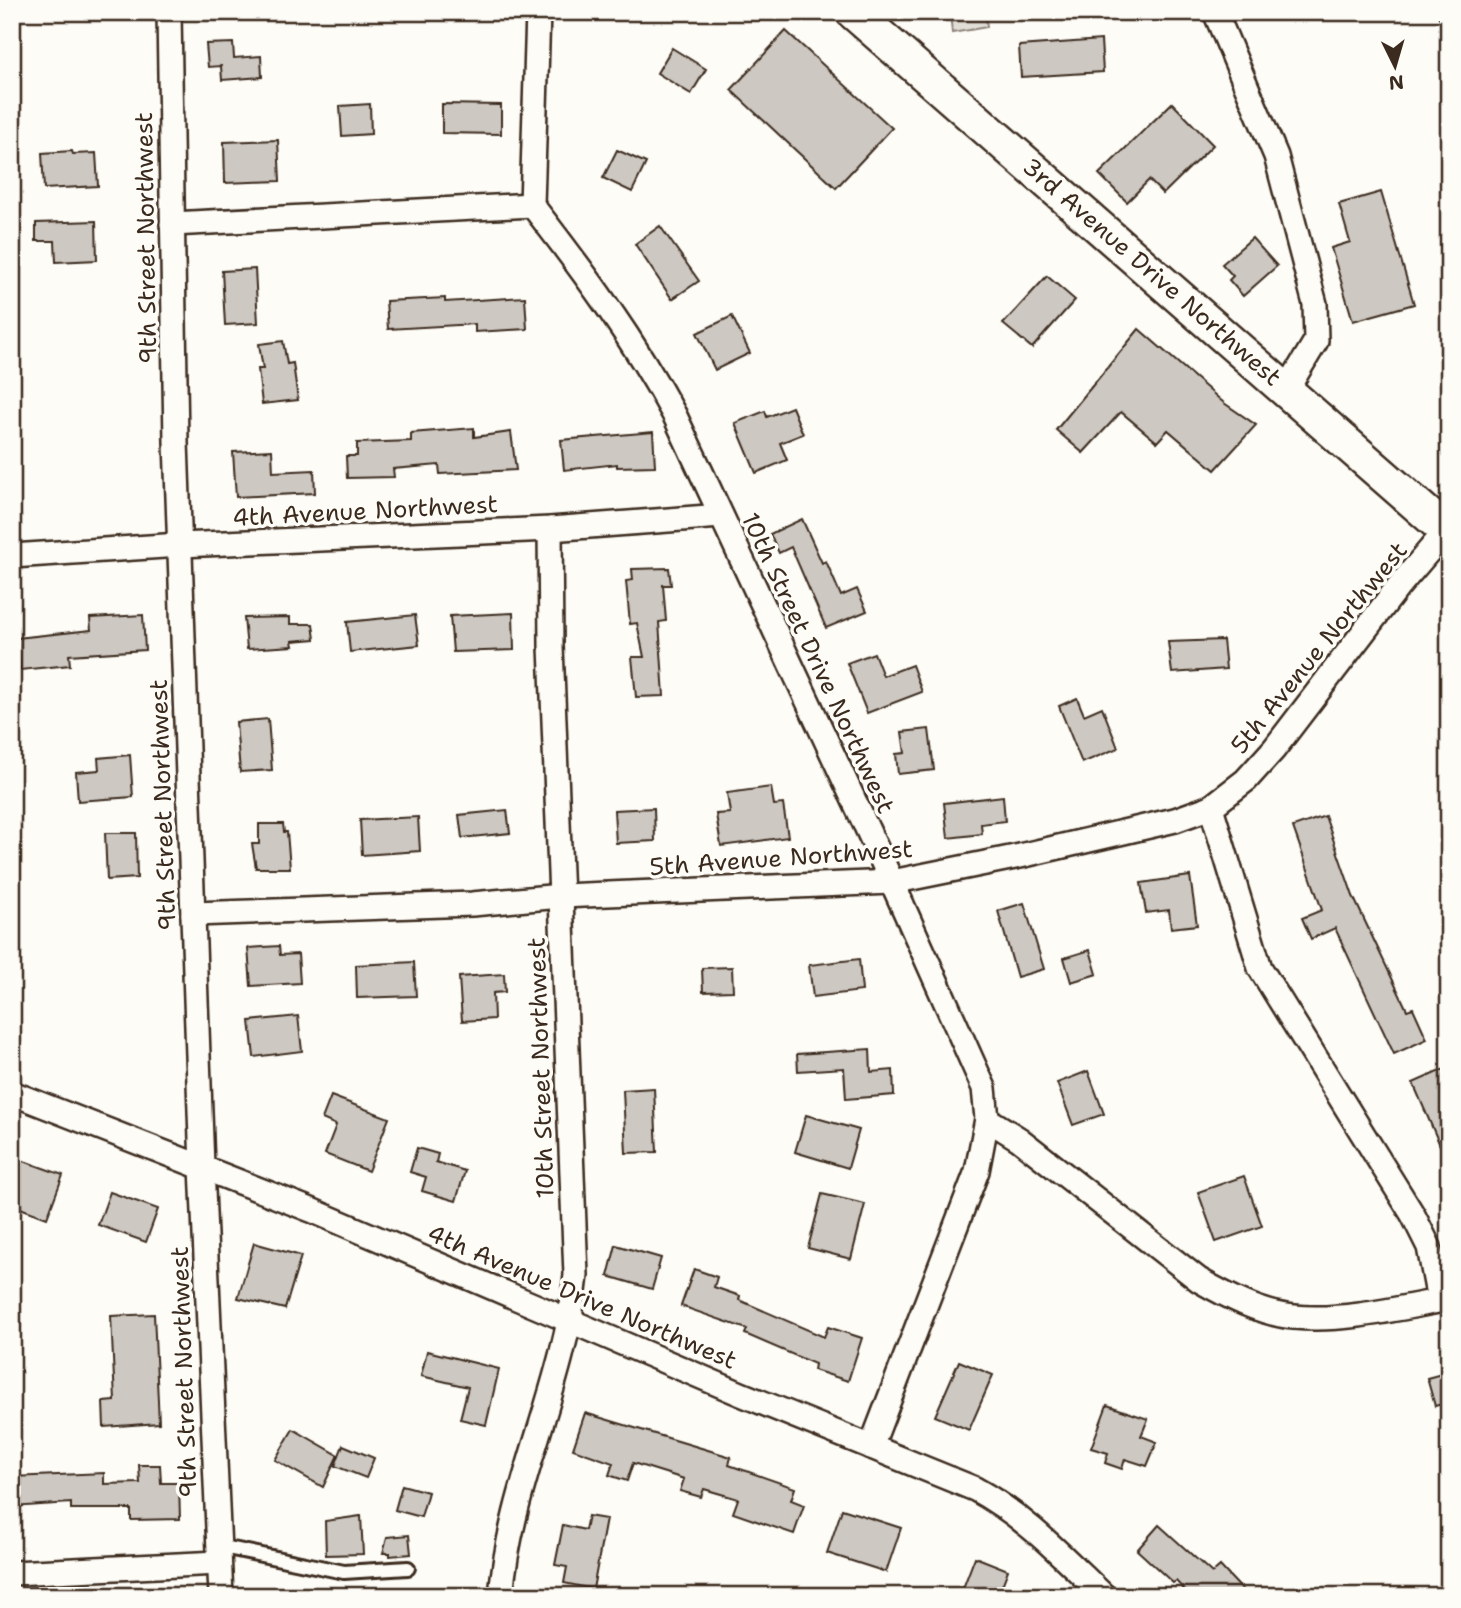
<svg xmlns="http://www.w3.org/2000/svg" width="1461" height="1608" font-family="'Shantell Sans',sans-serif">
  <rect width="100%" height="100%" fill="#fdfcf7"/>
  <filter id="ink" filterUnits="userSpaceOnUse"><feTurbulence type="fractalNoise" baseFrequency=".0143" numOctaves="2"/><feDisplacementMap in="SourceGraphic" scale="14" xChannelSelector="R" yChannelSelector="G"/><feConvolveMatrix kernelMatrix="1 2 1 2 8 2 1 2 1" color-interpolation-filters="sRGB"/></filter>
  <g filter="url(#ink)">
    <path fill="#e1ded7" stroke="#8e847a" stroke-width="2" d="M950 12H985L987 27 952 33Z"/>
    <g fill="#cdc8c2" stroke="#3b2a1e" stroke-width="2">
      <path d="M786 31 892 128 836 188 731 90Z"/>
      <path d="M1101 40 1103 72 1021 77 1019 46Z"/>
      <path d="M233 43 234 58 261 56 262 77 222 80 221 66 208 67 206 44Z"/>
      <path d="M672 48 706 69 691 94 657 73Z"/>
      <path d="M1172 103 1213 145 1163 194 1149 180 1127 202 1099 174Z"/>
      <path d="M370 104 371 134 342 136 340 106Z"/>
      <path d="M442 104 501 105V134L442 133Z"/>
      <path d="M278 140 280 181 225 183 224 142Z"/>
      <path d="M617 150 646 163 632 192 603 178Z"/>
      <path d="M72 151 73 154 96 153 98 186 44 189 42 153Z"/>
      <path d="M1381 192 1414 304 1353 321 1331 248 1350 242 1339 204Z"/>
      <path d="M96 221 97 260 56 262 55 241H36V223Z"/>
      <path d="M660 226 699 281 672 299 635 244Z"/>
      <path d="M1252 238 1277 266 1243 296 1229 280 1233 276 1222 264Z"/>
      <path d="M255 269 258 323 225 325 222 271Z"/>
      <path d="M1047 276 1075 300 1032 348 1003 324Z"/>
      <path d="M525 297 527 329 475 332V324L388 329 386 301 445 298V302Z"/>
      <path d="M732 316 750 353 715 370 697 333Z"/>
      <path d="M1139 329 1224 403 1256 425 1215 470 1168 430 1157 442 1121 412 1083 453 1056 430Z"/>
      <path d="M283 341 287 364 293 363 298 400 262 404 258 369H263L259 344Z"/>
      <path d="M792 407 803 434 780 443 787 460 756 473 735 423 765 411 767 417Z"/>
      <path d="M474 428V437L511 432 516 470 440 474 439 465 393 469 394 477 347 478 346 456H357V443L411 441V433Z"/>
      <path d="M653 432 655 466 617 467V464L564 470 561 440Z"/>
      <path d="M272 450 273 472 314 470 315 493 236 497 233 452Z"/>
      <path d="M802 519 822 563 826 561 841 596 857 589 867 611 826 628 791 547 779 553 770 534Z"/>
      <path d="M669 568 671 585H663L666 621 659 622 664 696 636 697 632 657H644L637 623 630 624 626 581 633 580 632 569Z"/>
      <path d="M513 613 514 650 453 652 450 616Z"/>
      <path d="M143 615 145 650 69 655 70 665 20 670 17 638 91 630 90 618Z"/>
      <path d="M415 615 419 645 350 652 347 622Z"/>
      <path d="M290 617V624H313L315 639 292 641 293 646 247 649 244 618Z"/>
      <path d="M1223 640 1226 669 1172 673 1168 642Z"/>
      <path d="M874 653 883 676 912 665 922 692 867 713 847 663Z"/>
      <path d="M1077 698 1084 715 1102 707 1118 748 1082 763 1059 706Z"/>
      <path d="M268 719 272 770 240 772 236 722Z"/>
      <path d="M929 729 934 770 898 774 896 754 905 753 902 732Z"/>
      <path d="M130 755 133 797 78 801 76 772 99 770 98 758Z"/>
      <path d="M771 787 774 805 783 804 788 837 721 846 716 814 730 813 727 793Z"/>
      <path d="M1003 796 1005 821 981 824 982 834 948 838 944 803Z"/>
      <path d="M654 808 655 841 616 843 614 810Z"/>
      <path d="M507 810 510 833 462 838 459 815Z"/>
      <path d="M1325 816 1353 896 1407 1010 1413 1008 1427 1039 1394 1054 1335 928 1311 939 1302 918 1322 910 1293 827Z"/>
      <path d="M418 817 420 851 362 855 360 820Z"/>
      <path d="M259 824H283L284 832H287L290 868H256L252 844H259Z"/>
      <path d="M105 833H136L137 878 107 880Z"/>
      <path d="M1190 876 1197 925 1171 928 1169 910 1146 913 1141 883Z"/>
      <path d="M1024 903 1044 969 1017 977 998 911Z"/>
      <path d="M279 946 280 955 298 954 300 983 251 986 248 948Z"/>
      <path d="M1090 950 1097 974 1071 982 1064 958Z"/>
      <path d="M859 959 862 991 813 997 809 965Z"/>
      <path d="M414 962 416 996 357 998 356 965Z"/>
      <path d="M732 967 733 991 703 992 702 968Z"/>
      <path d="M504 974 505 992 493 993 494 1019 462 1021 459 977Z"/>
      <path d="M298 1016 302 1051 254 1057 250 1021Z"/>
      <path d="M870 1049 871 1072 893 1070 894 1095 846 1099 844 1068 798 1071 797 1054Z"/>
      <path d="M1449 1067V1166L1413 1083Z"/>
      <path d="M1088 1071 1104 1114 1073 1125 1057 1083Z"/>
      <path d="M654 1088 657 1152 626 1153 623 1090Z"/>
      <path d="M331 1096 389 1118 368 1171 325 1154 336 1125 322 1119Z"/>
      <path d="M806 1115 859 1130 848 1168 795 1152Z"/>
      <path d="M417 1148 438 1154 436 1162 465 1171 456 1201 422 1191 426 1177 410 1172Z"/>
      <path d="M21 1160 63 1175 47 1218 12 1205V1184Z"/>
      <path d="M1244 1176 1262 1226 1216 1242 1198 1192Z"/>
      <path d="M110 1192 158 1209 146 1242 98 1225Z"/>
      <path d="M822 1194 865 1204 851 1259 808 1248Z"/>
      <path d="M254 1243 301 1256 285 1309 238 1298Z"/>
      <path d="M616 1245 661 1258 652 1289 608 1276Z"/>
      <path d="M694 1269 717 1277 714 1287 740 1296 739 1300 824 1337 828 1327 862 1338 848 1381 814 1370 815 1364 745 1334 747 1329 681 1306Z"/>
      <path d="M154 1314 159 1423 104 1427 103 1402 115 1401 111 1316Z"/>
      <path d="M427 1351 499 1369 486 1425 460 1419 468 1387 421 1376Z"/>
      <path d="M959 1361 993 1375 969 1430 935 1416Z"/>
      <path d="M1449 1372V1402L1435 1406 1427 1378Z"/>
      <path d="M1107 1405 1148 1419 1141 1436 1157 1442 1147 1466 1125 1459 1122 1469 1105 1463 1108 1453 1091 1448Z"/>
      <path d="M585 1413 731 1457 729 1465 795 1488 791 1500 804 1505 794 1534 733 1513 738 1499 704 1489 701 1497 680 1491 684 1479 633 1463 627 1481 609 1475 613 1463 573 1449Z"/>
      <path d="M293 1429 338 1455 323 1487 275 1460Z"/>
      <path d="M343 1445 374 1458 366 1478 335 1466Z"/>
      <path d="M139 1465H160L161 1483H179L180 1519 131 1520V1509H71V1503L12 1507V1477L104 1473V1484L140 1483Z"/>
      <path d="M402 1485 428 1492 421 1517 395 1510Z"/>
      <path d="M842 1509 901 1528 886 1572 827 1553Z"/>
      <path d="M361 1516 363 1554 326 1555 325 1521Z"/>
      <path d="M588 1516 606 1519 593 1589 564 1583 567 1567 555 1565 563 1525 585 1530Z"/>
      <path d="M1159 1525 1212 1573 1220 1566 1248 1596H1190L1176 1581 1173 1583 1137 1550Z"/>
      <path d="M409 1535 411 1554 390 1556V1553H383L387 1537Z"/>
      <path d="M975 1557 1008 1570 998 1596H960Z"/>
    </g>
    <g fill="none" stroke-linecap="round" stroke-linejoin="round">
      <g stroke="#3b2a1e" stroke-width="18">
        <path id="service" d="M218 1546 344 1572 408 1568"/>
      </g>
      <g stroke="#3b2a1e" stroke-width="28">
        <g id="minor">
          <path d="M169 12 176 442 202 1167 221 1596"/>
          <path d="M1215 12 1276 156 1315 304 1316 341 1287 389"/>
          <path d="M532 205C585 273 634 340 675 416L892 882 984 1088 987 1119 977 1171 871 1447"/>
          <path d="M532 205 538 12"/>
          <path d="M172 224 532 205"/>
          <path d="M12 556 180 545 550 529 721 516"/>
          <path d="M1211 807 1260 968 1413 1215 1429 1247 1439 1300"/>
          <path d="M193 914 472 904 561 896 892 882 1020 856 1175 820 1211 807 1246 780 1274 749 1398 587 1446 531"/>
          <path d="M12 1093 311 1210 741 1394 975 1489C1026 1517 1062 1556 1104 1596"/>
          <path d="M987 1119 1019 1139 1199 1280C1227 1296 1261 1314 1294 1317 1344 1322 1400 1308 1449 1299"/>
          <path d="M12 1573 219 1563"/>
          <path d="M501 1596C510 1486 565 1385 576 1275L551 646 550 529"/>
        </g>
      </g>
      <g stroke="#3b2a1e" stroke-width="38">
        <path id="secondary" d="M853 12 1449 533"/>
      </g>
      <use href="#service" stroke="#fdfcf7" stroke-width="12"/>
      <use href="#minor" stroke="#fdfcf7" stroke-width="23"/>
      <use href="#secondary" stroke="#fdfcf7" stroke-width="33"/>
      <path stroke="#3b2a1e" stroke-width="5" stroke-dasharray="10 5" stroke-linecap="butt" d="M1438 12 1449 32"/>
    </g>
  </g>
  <g text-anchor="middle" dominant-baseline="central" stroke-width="7" stroke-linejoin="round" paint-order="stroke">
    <g font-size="24" fill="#3b2a1e" stroke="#fdfcf7">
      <text transform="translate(146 238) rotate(-91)">9th Street Northwest</text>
      <text transform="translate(1152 272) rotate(41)">3rd Avenue Drive Northwest</text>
      <text transform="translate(365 511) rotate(-3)">4th Avenue Northwest</text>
      <text transform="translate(1319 648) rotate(-51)">5th Avenue Northwest</text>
      <text transform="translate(818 663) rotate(65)">10th Street Drive Northwest</text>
      <text transform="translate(163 805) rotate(-92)">9th Street Northwest</text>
      <text transform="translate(781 858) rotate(-4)">5th Avenue Northwest</text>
      <text transform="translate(541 1068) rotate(-92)">10th Street Northwest</text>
      <text transform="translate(582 1297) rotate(23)">4th Avenue Drive Northwest</text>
      <text transform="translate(184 1372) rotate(-92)">9th Street Northwest</text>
    </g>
  </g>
  <rect width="1461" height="1608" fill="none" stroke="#fdfcf7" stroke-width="42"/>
  <rect x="21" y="21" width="1419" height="1566" fill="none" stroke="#3b2a1e" stroke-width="2.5" filter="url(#ink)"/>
  <g transform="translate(1395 66) rotate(175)" stroke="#fdfcf7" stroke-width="5" paint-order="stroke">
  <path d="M0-5L12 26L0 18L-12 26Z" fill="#3b2a1e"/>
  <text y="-10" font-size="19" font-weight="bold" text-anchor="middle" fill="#3b2a1e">N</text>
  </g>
</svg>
